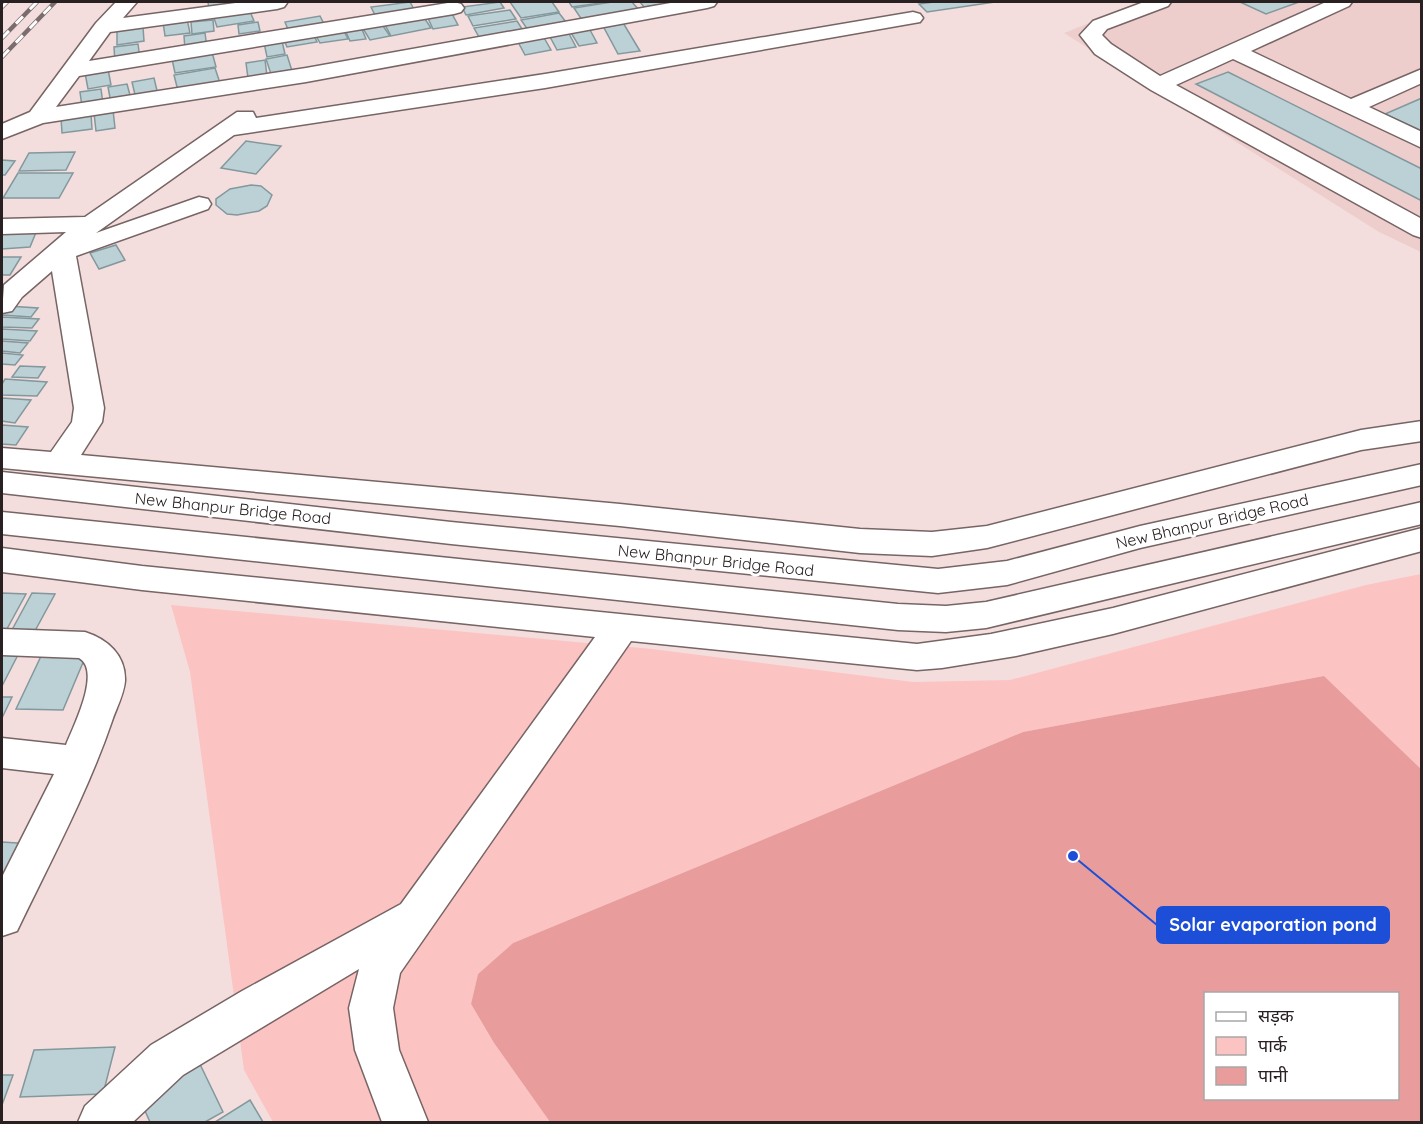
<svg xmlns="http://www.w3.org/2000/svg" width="1423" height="1124" font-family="Quicksand,'Noto Sans Devanagari',sans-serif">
  <rect width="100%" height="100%" fill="#f4dedd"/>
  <path fill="#edcecd" d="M1142 2H1421V252L1379 232 1064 33Z"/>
  <path fill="#fbc4c2" d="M1421 574V769L1324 676 1023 732 513 943 478 974 471 1004 494 1043 550 1122H273L244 1070 190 672 171 605 652 649 913 682 1010 680 1366 585Z"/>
  <path fill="#e89d9c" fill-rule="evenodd" d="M1324 676 1421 769V1122H550L494 1043 471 1004 478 974 513 943 1023 732ZM1206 994H1398V1098H1206Z"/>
  <g fill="#bbd1d6" stroke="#83989d" stroke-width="1.5">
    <path d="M208 2H248L249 3 209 9Z"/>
    <path d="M410 2 415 11 376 17 371 7Z"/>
    <path d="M500 2 504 8 466 15 462 7Z"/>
    <path d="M510 2H552L559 12 521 18Z"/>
    <path d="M569 2H607L572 7Z"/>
    <path d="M612 2H632L639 10 582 20 574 8Z"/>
    <path d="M640 2H664L666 4 644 7Z"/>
    <path d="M934 2H995L927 12 919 4Z"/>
    <path d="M1240 2H1299L1266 14Z"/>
    <path d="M249 9 254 21 217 27 213 15Z"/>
    <path d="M510 10 516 19 473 26 468 16Z"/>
    <path d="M451 12 458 25 433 29 427 16Z"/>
    <path d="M559 13 566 22 528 30 521 20Z"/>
    <path d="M320 16 325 26 289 32 285 22Z"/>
    <path d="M423 16 431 28 391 36 384 23Z"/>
    <path d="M187 19 190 33 165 36 163 22Z"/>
    <path d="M213 20 214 31 192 34 191 22Z"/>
    <path d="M517 21 524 32 480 39 474 28Z"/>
    <path d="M622 21 640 51 618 54 602 24Z"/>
    <path d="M258 22 260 31 239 34 238 25Z"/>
    <path d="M381 23 390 36 370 40 362 27Z"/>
    <path d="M143 27 144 41 117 45V30Z"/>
    <path d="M361 27 366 39 350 41 345 30Z"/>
    <path d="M589 28 597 43 579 46 570 31Z"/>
    <path d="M343 29 348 39 320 43 315 34Z"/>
    <path d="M567 30 576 47 557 50 548 33Z"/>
    <path d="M205 33 207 48 185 50 184 36Z"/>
    <path d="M314 35 317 42 287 47 284 40Z"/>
    <path d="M543 36 551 50 525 55 517 40Z"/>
    <path d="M282 41 285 54 267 57 264 43Z"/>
    <path d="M138 44 140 59 115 63 114 47Z"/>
    <path d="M212 52 216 67 175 73 172 59Z"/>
    <path d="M287 55 293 74 272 77 266 59Z"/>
    <path d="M265 60 267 76 248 78 246 63Z"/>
    <path d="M215 68 220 83 178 91 174 75Z"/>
    <path d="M108 69 111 85 88 89 85 73Z"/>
    <path d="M1228 72 1422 169V201L1196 84Z"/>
    <path d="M154 78 158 95 136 99 132 82Z"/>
    <path d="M127 84 131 99 111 103 108 87Z"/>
    <path d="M101 89 103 104 82 107 80 92Z"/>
    <path d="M1422 98V131L1385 114Z"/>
    <path d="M113 110 115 128 96 131 94 113Z"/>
    <path d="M91 114 92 129 62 133 61 118Z"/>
    <path d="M246 141 281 146 256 174 221 168Z"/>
    <path d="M75 152 66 170 19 171 29 153Z"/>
    <path d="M2 160 15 161 5 175H2Z"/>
    <path d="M18 173H73L59 198H3Z"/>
    <path d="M251 185 261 186 272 195 267 206 259 211 237 215 227 214 216 205V199L230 189Z"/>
    <path d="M37 230 30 247 2 249V232Z"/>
    <path d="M116 245 125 260 99 269 90 253Z"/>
    <path d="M2 257H21L10 275H2Z"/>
    <path d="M7 306 38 308 31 317 2 315Z"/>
    <path d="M2 317 39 319 32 328 2 327Z"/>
    <path d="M2 329 37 331 30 341 2 339Z"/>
    <path d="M2 341 28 343 20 353 2 351Z"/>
    <path d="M2 353 23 355 15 365 2 364Z"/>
    <path d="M20 366 45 367 38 378 12 377Z"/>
    <path d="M5 379 47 382 37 396 2 395V384Z"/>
    <path d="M2 398 31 400 15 423 2 421Z"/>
    <path d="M2 425 28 427 16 445 2 444Z"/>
    <path d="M2 593 26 594 2 638Z"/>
    <path d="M32 593 55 594 30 640 7 639Z"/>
    <path d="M2 648 21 649 2 686Z"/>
    <path d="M43 652 87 653 63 710 16 709Z"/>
    <path d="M2 697H12L2 718Z"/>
    <path d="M2 842 32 844 18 874 2 873Z"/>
    <path d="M115 1047 103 1094 20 1097 34 1050Z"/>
    <path d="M197 1058 223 1112 205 1122H150L137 1093Z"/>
    <path d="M2 1075H13L2 1105Z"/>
    <path d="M250 1100 263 1122H215Z"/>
  </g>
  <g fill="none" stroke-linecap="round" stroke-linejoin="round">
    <g stroke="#776464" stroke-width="3">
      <g id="minor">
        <path d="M116 2H137L123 18 243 2 287 3 284 7 277 9 110 32 89 61 454 2 461 4 464 8 461 12 454 14 79 76 56 107 306 68 676 2H717L714 6 707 8 306 82 43 123 2 139V124L30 112 96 23Z"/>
        <path d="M1144 2H1171L1168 6 1107 29 1102 35 1111 44 1160 76 1326 2H1352L1349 6 1251 51 1351 99 1422 69V83L1369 107 1422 132V148L1233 59 1176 85 1422 219V238L1413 235 1151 90 1095 54 1080 35 1093 21Z"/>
        <path d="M913 12 920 14 923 18 920 22 545 88 234 135 96 233 199 197 208 199 211 204 208 209 76 256 104 408 102 422 81 455 620 504 860 529 932 532 987 526 1361 430 1422 421V441L1361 450 987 548 932 556 860 553 620 526 2 468V448L51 452 72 422 74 408 52 271 22 297 12 311 2 313 4 285 66 232 2 234V219L85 217 237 112H253L256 118 545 74Z"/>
        <path d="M1422 464V485L1140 548 1007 585 938 593 451 544 2 493V472L451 522 938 569 1007 561 1140 526Z"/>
        <path d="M1422 502V524L986 628 946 632 898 630 2 534V512L898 604 946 606 986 602Z"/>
        <path d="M1422 528V551L1113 634 1016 656 942 668 917 670 631 641 400 973 393 1008 399 1050 428 1122H382L355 1050 349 1008 359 969 183 1075 133 1122H78L85 1106 151 1045 242 991 401 904 595 637 142 590 2 572V548L142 566 917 644 991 634 1113 608Z"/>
        <path d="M2 629 85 632C107 639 126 655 125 681 124 694 116 709 112 721 87 794 50 862 17 931L2 936V877L54 774 2 768V738L66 745C73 727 102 671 79 658L2 655Z"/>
      </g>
    </g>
    <use href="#minor" fill="#fff" fill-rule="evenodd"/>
    <g stroke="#7b6d6d" stroke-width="4.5">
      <g id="rail">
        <path d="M2 7 7 2"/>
        <path d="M2 38 37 2"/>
        <path d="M2 57 55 2"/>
      </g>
    </g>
    <use href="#rail" stroke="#fff" stroke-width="3" stroke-dasharray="10" stroke-linecap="butt"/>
  </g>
  <g text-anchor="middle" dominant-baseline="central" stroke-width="6" stroke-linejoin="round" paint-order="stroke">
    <g font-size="16" fill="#292121" stroke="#fff">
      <text transform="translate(233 508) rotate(6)">New Bhanpur Bridge Road</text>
      <text transform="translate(1212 521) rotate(-13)">New Bhanpur Bridge Road</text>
      <text transform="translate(716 560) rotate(6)">New Bhanpur Bridge Road</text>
    </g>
  </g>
  <path fill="none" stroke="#1d4ed8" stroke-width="2" d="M1073 856L1157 925"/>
  <circle fill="#1d4ed8" stroke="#fff" stroke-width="2" cx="1073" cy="856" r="6"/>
  <rect fill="#1d4ed8" stroke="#1d4ed8" stroke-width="2" x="1157" y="907" width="232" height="36" rx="6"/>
  <g font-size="18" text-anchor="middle" font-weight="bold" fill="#fff">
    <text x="1273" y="931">Solar evaporation pond</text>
  </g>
  <rect width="1423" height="1124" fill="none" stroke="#292121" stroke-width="6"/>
  <rect x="1204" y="992" width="195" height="108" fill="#ffffff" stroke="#a9a6a6" stroke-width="1.5"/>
  <rect x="1216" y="1012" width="30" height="9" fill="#ffffff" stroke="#a9a6a6" stroke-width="1.5"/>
  <text x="1258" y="1022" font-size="18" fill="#292121">सड़क</text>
  <rect x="1216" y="1037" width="30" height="18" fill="#fbc4c2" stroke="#a9a6a6" stroke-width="1.5"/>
  <text x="1258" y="1052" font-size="18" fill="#292121">पार्क</text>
  <rect x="1216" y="1067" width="30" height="18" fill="#e89d9c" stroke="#a9a6a6" stroke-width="1.5"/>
  <text x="1258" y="1082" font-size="18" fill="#292121">पानी</text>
</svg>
